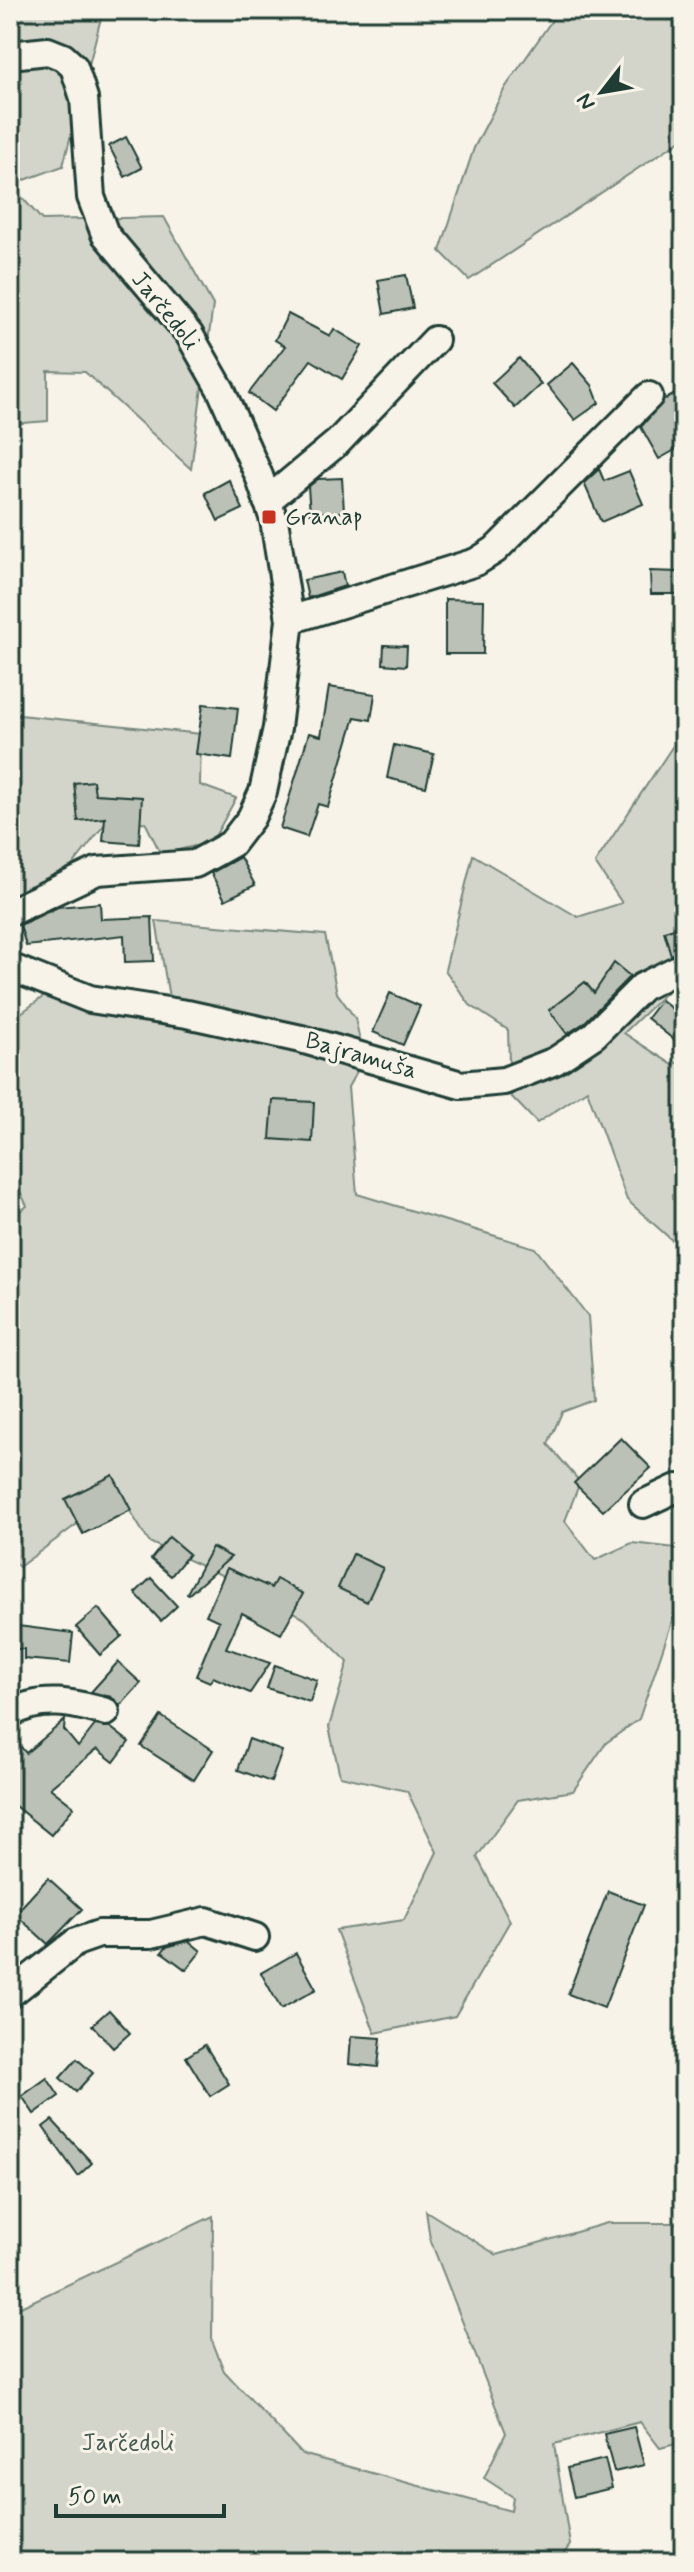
<svg xmlns="http://www.w3.org/2000/svg" width="694" height="2572" font-family="Mynerve,sans-serif">
  <rect width="100%" height="100%" fill="#f7f3e8"/>
  <filter id="ink" filterUnits="userSpaceOnUse"><feTurbulence type="fractalNoise" baseFrequency=".0125" numOctaves="2"/><feDisplacementMap in="SourceGraphic" scale="16" xChannelSelector="R" yChannelSelector="G"/><feConvolveMatrix kernelMatrix="1 2 1 2 8 2 1 2 1" color-interpolation-filters="sRGB"/></filter>
  <g filter="url(#ink)">
    <g fill="#d3d5ca" stroke="#79897f" stroke-width="2">
      <path d="M10 10H103L63 166 11 185 42 220 164 217 213 305 191 469 85 372 48 371V421L10 424Z"/>
      <path d="M559 10H684V138L469 280 440 251 474 148 505 88Z"/>
      <path d="M10 714 201 734 200 785 236 798 212 842 161 854 145 822 105 824 65 875 10 906Z"/>
      <path d="M684 729V975L624 1033 673 1065 684 1059V1251L627 1200 587 1090 537 1123 510 1095 508 1030 470 1005 445 970 473 855 578 917 622 903 595 863Z"/>
      <path d="M156 921 325 935 337 993 355 1018 364 1059 348 1087 357 1194 535 1248 588 1316 594 1400 562 1412 548 1444 580 1482 565 1521 595 1560 632 1543 684 1549V1609L676 1610 639 1719 606 1743 573 1791 518 1800 477 1857 510 1921 455 2016 375 2033 336 1930 404 1920 437 1852 407 1791 340 1776 329 1727 348 1662 306 1620 267 1596 149 1542 119 1493 19 1567 10 1558V1306L17 1289 10 1285V1219L27 1206 10 1170V1021L65 981 172 1015Z"/>
      <path d="M426 2211 497 2255 607 2223H684V2442L660 2448 640 2422 554 2444 570 2545 558 2562H10V2312L213 2216 212 2340 224 2371 302 2454 511 2511 513 2497 484 2478 506 2433 430 2239Z"/>
    </g>
    <g fill="#bbc1b6" stroke="#1f3d34" stroke-width="2">
      <path d="M126 137 142 168 125 177 109 146Z"/>
      <path d="M406 275 413 308 384 314 378 280Z"/>
      <path d="M288 314 330 336 334 329 362 346 342 379 311 360 273 411 249 393 285 346 275 340Z"/>
      <path d="M519 358 541 384 515 408 492 383Z"/>
      <path d="M573 363 592 385 599 403 575 420 547 385Z"/>
      <path d="M684 389V445L659 459 641 427 664 400Z"/>
      <path d="M599 469 604 481 629 471 643 504 601 522 584 483Z"/>
      <path d="M342 478 344 512 310 513 308 487 318 479Z"/>
      <path d="M229 480 243 509 218 521 205 493Z"/>
      <path d="M650 571 679 572V594H651Z"/>
      <path d="M342 572 345 586 308 598 304 580Z"/>
      <path d="M445 599 484 600 483 654H445Z"/>
      <path d="M384 645 407 646 406 666 383 664Z"/>
      <path d="M329 687 375 694 371 720 355 717 328 807 318 804 307 837 280 828 309 733 321 736Z"/>
      <path d="M203 704 238 708 232 759 196 754Z"/>
      <path d="M394 745 434 754 426 787 387 778Z"/>
      <path d="M93 781 95 794 142 797 139 844 103 841 105 818 78 821 74 783Z"/>
      <path d="M240 857 255 885 225 900 211 873Z"/>
      <path d="M100 903 101 919 152 917 154 961 125 962 124 935 26 946 20 925 58 907Z"/>
      <path d="M684 925V950L671 955 664 931Z"/>
      <path d="M614 963 630 976 584 1023 567 1034 549 1010 585 982 594 993Z"/>
      <path d="M390 993 420 1006 403 1045 373 1032Z"/>
      <path d="M661 1000 684 1019V1048L647 1018Z"/>
      <path d="M273 1100 314 1102 312 1142 270 1139Z"/>
      <path d="M621 1438 651 1468 603 1511 574 1483Z"/>
      <path d="M113 1475 131 1510 83 1534 65 1499Z"/>
      <path d="M169 1537 189 1554 171 1576 151 1559Z"/>
      <path d="M212 1547 231 1557 189 1594 187 1593Z"/>
      <path d="M353 1554 383 1568 367 1602 338 1588Z"/>
      <path d="M227 1568 271 1588 276 1579 303 1594 281 1634 242 1613 226 1648 270 1663 250 1693 213 1677 210 1682 196 1676 219 1621 206 1615Z"/>
      <path d="M151 1578 177 1606 161 1621 135 1593Z"/>
      <path d="M98 1608 122 1636 100 1655 76 1627Z"/>
      <path d="M10 1625 73 1633 70 1663 24 1659V1649H10Z"/>
      <path d="M118 1662 141 1683 120 1706 111 1697 91 1692Z"/>
      <path d="M275 1665 317 1680 310 1702 267 1688Z"/>
      <path d="M161 1716 213 1750 194 1780 141 1746Z"/>
      <path d="M65 1720 64 1730 78 1747 95 1725 110 1727 129 1742 114 1762 97 1749 50 1788 74 1807 51 1835 10 1802V1733L26 1753Z"/>
      <path d="M249 1739 282 1751 271 1782 238 1770Z"/>
      <path d="M48 1878 82 1909 48 1944 15 1914Z"/>
      <path d="M608 1891 644 1905 604 2008 568 1994Z"/>
      <path d="M189 1941 201 1951 186 1970 162 1952 166 1947Z"/>
      <path d="M296 1953 316 1989 281 2009 261 1973Z"/>
      <path d="M109 2010 130 2033 113 2048 92 2025Z"/>
      <path d="M351 2036 381 2038 378 2067 349 2064Z"/>
      <path d="M205 2045 229 2084 210 2096 186 2057Z"/>
      <path d="M77 2059 93 2073 76 2092 60 2078Z"/>
      <path d="M47 2078 59 2096 34 2114 22 2096Z"/>
      <path d="M52 2120 92 2163 78 2176 43 2127Z"/>
      <path d="M634 2427 644 2465 614 2472 604 2434Z"/>
      <path d="M605 2459 612 2488 574 2497 567 2468Z"/>
    </g>
    <g fill="none" stroke-linecap="round" stroke-linejoin="round">
      <g stroke="#1f3d34" stroke-width="18">
        <path id="service" d="M680 1903 684 1899"/>
      </g>
      <g stroke="#1f3d34" stroke-width="32">
        <g id="minor">
          <path d="M10 55 48 51 63 57 74 67 84 98 91 197 105 234 189 334 221 390 259 476 274 520 290 620 277 728 263 792 251 818 231 844 195 864 97 871 10 912"/>
          <path d="M267 501 338 442 435 340"/>
          <path d="M290 620 476 562 495 550 649 396"/>
          <path d="M10 967 90 999 187 1014 301 1039 461 1085 504 1081 555 1061 594 1035 642 987 684 966"/>
          <path d="M643 1504 677 1488 684 1491"/>
          <path d="M10 1714C40 1695 74 1703 106 1712"/>
          <path d="M10 1994 76 1942 99 1934H151L206 1921 255 1937"/>
        </g>
      </g>
      <use href="#service" stroke="#f7f3e8" stroke-width="12"/>
      <use href="#minor" stroke="#f7f3e8" stroke-width="26"/>
    </g>
  </g>
  <rect fill="#c8321e" stroke="#f7f3e8" stroke-width="3" x="261" y="509" width="16" height="16" rx="4"/>
  <g text-anchor="middle" dominant-baseline="central" stroke-width="6" stroke-linejoin="round" paint-order="stroke">
    <g font-size="24" fill="#1f3d34" stroke="#f7f3e8">
      <text transform="translate(165 311) rotate(51)">Jarčedoli</text>
      <text transform="translate(361 1056) rotate(16)">Bajramuša</text>
    </g>
    <g font-size="24" fill="#1f3d34" stroke="#f7f3e8" text-anchor="start">
      <text x="285" y="517">Granap</text>
    </g>
    <g font-size="24" fill="#435b52" stroke="#f7f3e8">
      <text x="128" y="2443">Jarčedoli</text>
    </g>
  </g>
  <rect width="694" height="2572" fill="none" stroke="#f7f3e8" stroke-width="40"/>
  <rect x="20" y="20" width="654" height="2532" fill="none" stroke="#1f3d34" stroke-width="3" filter="url(#ink)"/>
  <g transform="translate(602 92) rotate(239)" stroke="#f7f3e8" stroke-width="6" paint-order="stroke">
  <path d="M0-6L14 30L0 20L-14 30Z" fill="#1f3d34"/>
  <text y="-12" font-size="22" font-weight="bold" text-anchor="middle" fill="#1f3d34">N</text>
  </g>
  <path d="M56 2504v12h168v-12" fill="none" stroke="#1f3d34" stroke-width="4"/>
  <text x="68" y="2504" font-size="24" fill="#1f3d34" stroke="#f7f3e8" stroke-width="6" paint-order="stroke">50 m</text>
</svg>
